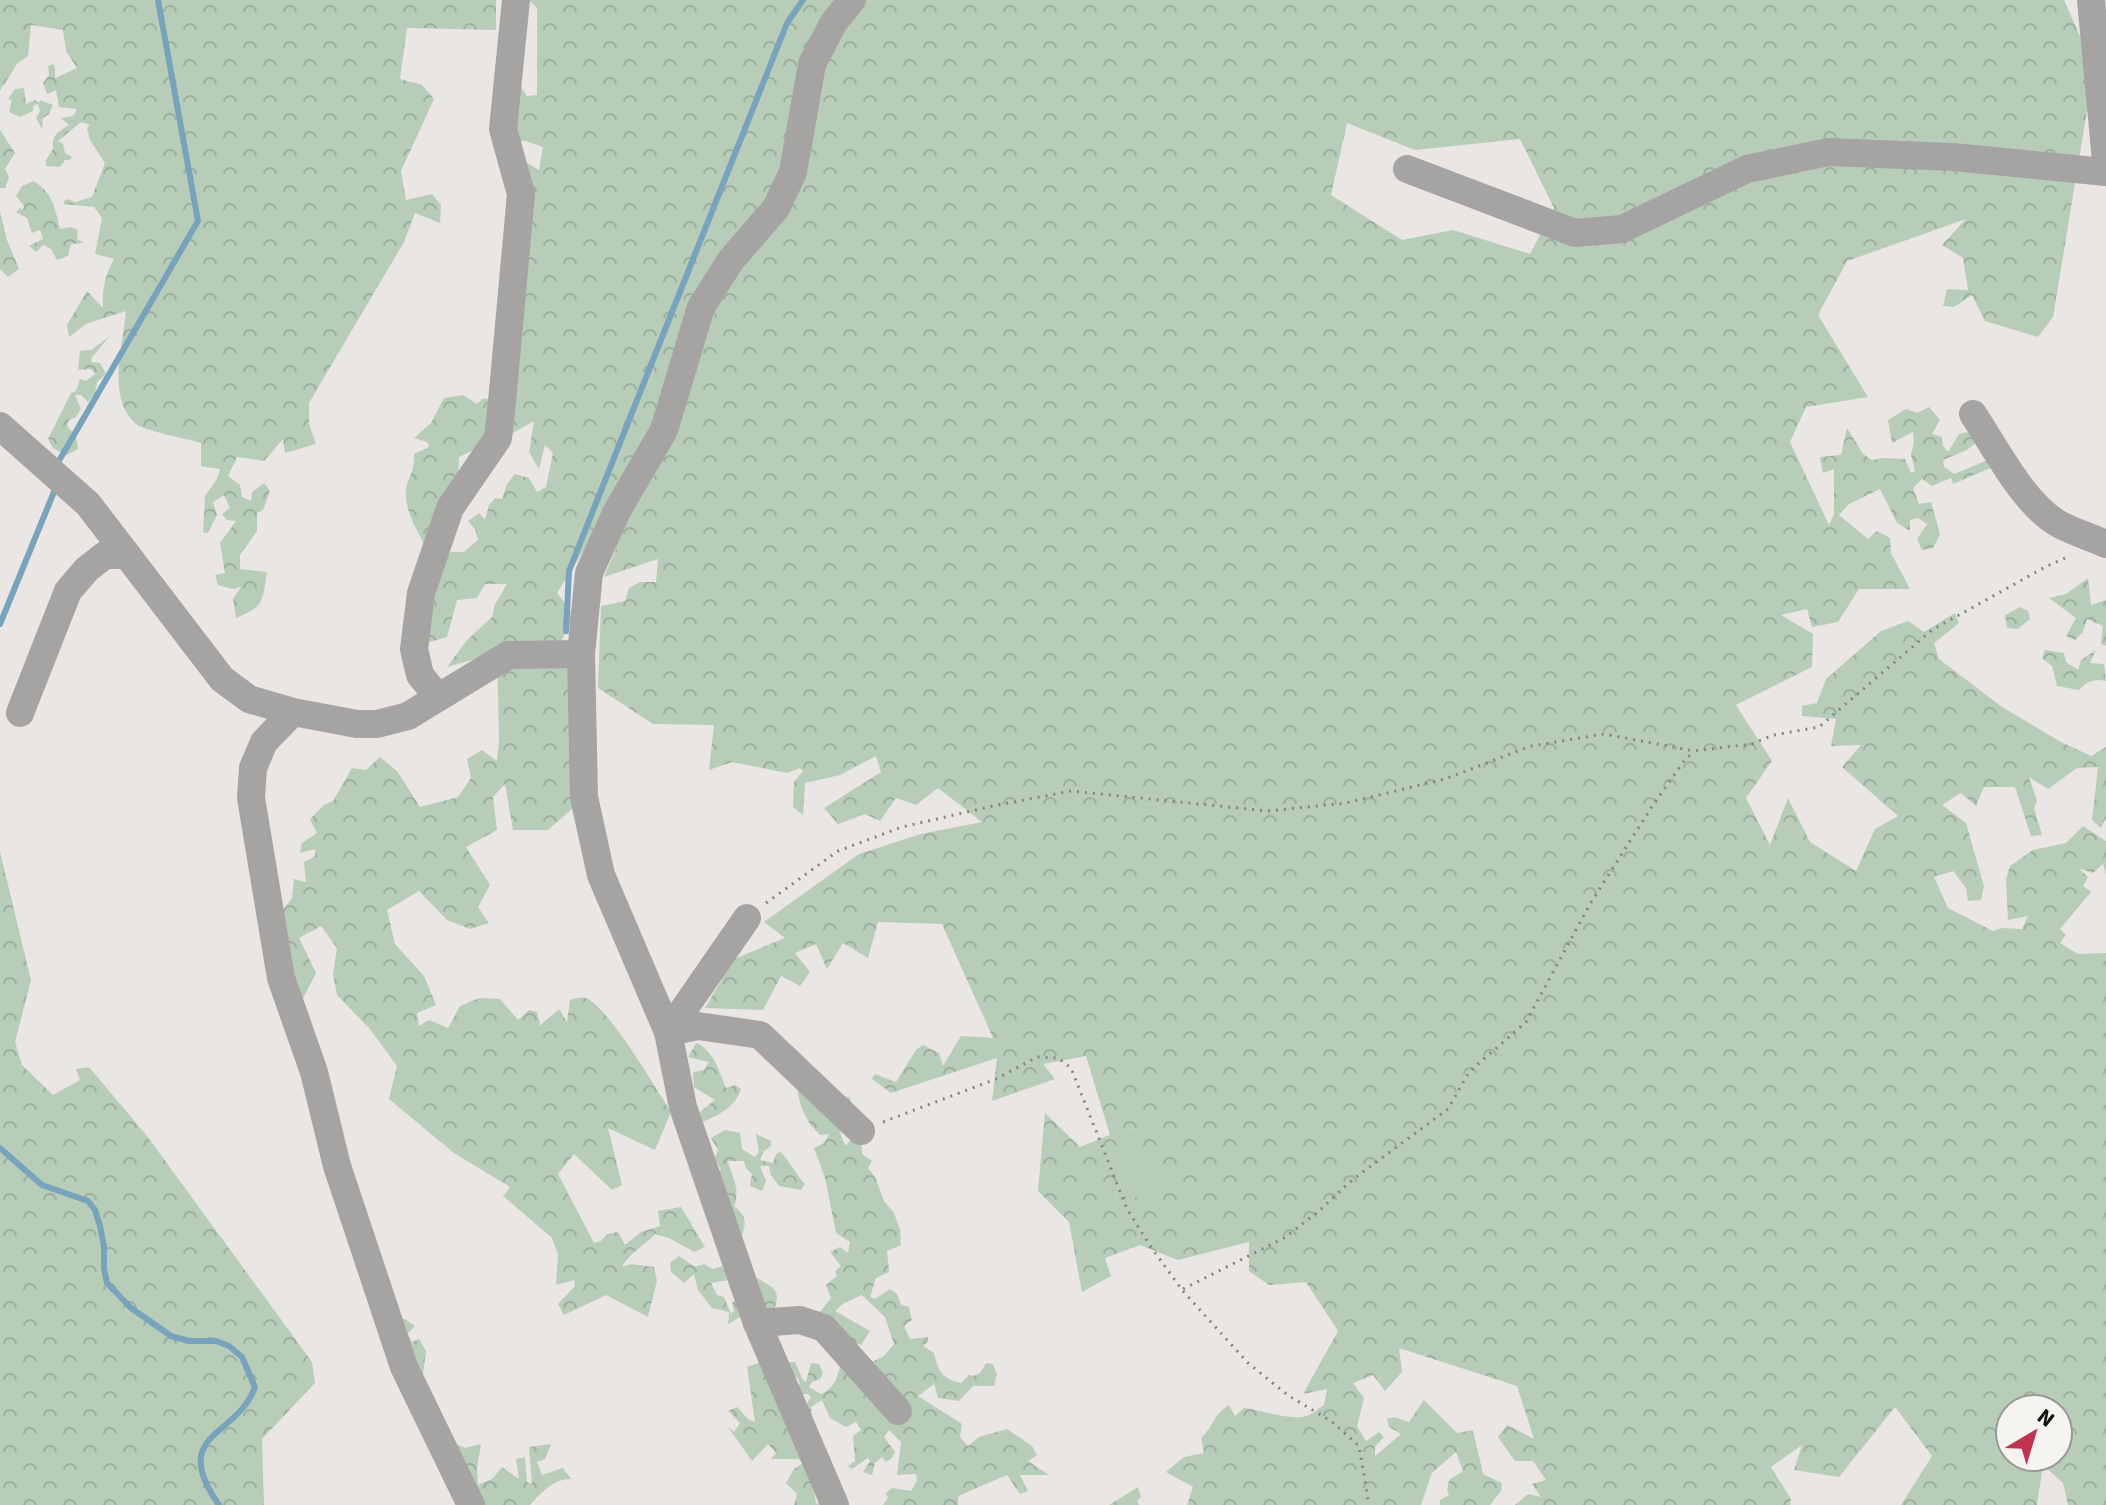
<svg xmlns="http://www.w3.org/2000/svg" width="2106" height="1505" font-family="'Source Sans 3',sans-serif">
  <defs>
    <pattern id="forest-crowns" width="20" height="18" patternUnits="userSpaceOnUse" patternTransform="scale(2)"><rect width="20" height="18" fill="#b7cdb8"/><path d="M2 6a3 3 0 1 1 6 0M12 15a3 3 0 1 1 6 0" fill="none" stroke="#9caf9d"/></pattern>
  </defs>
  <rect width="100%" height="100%" fill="#e9e6e3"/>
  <path fill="#b7cdb8" d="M1141 1128 1134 1150 1160 1161 1163 1177 1131 1207 1115 1198 1122 1174 1103 1148H1123V1131Z"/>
  <g fill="url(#forest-crowns)" fill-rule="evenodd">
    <path d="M0 0H496V30L407 28 400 79 422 85 434 99 401 171 406 200 432 194 441 205 440 223 415 213 404 242 309 403V424L316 444 285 453 283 439 264 461 237 457 228 476 240 485 242 497 251 501 252 492 264 483 270 491 263 510 257 513V531L240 555V569L267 572C262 602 265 606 236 618L233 599 241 587 233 589 218 585 215 575 225 573 220 543 236 521 227 520 222 514 230 508 224 495 213 502 217 515 208 533 203 532 205 496 217 479 220 469 201 466V443C188 439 145 431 136 424 106 398 123 345 126 311L86 324 69 337 67 325 87 291 103 308C102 290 105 275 114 259L95 254 102 218 94 207 63 204 66 199 76 202 92 197 105 163 90 140 87 128 90 125 81 122 58 141 63 144 65 153 72 157 70 160H65L60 167 46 166V160L53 149C51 135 58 132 69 125L61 118 73 116 77 109 59 107 56 90 47 94 43 83 49 75 48 66 53 64 55 67V78L77 68 66 51 63 30 31 25 28 56 17 64 0 91Z"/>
    <path d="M529 0H2064L2094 68 2053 317 2038 337 1985 321 1972 295 1954 307 1943 306 1947 289 1968 290 1963 258 1942 245 1966 219 1847 261 1818 315 1868 397 1806 407 1790 442 1829 525 1834 514V469L1823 473 1820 457 1841 455 1847 428 1863 454 1872 460 1882 458 1905 459 1911 473 1915 471 1911 455 1914 442 1913 432 1892 443 1888 420 1906 409 1917 413 1929 407 1940 420 1932 434 1942 437 1943 446 1948 452 1959 434 1969 432 1977 442 1967 450 1943 460 1944 467 1954 474 1993 458 1995 466 1953 484 1951 478 1932 486 1922 479 1913 488 1919 504 1931 502 1940 534 1933 548 1922 550 1917 539 1927 524 1918 518 1910 520V531L1897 523 1880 489 1849 504 1839 515 1868 539 1877 531 1890 538 1891 553 1910 589H1859L1838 622 1812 627 1807 609 1781 615 1813 634 1812 667 1736 705 1772 761 1746 798 1770 845 1788 798 1810 842 1856 871 1875 829 1898 816 1842 767 1861 745 1831 746 1836 719 1802 716V706L1817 703 1826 679 1881 631 1908 621 1924 632 1955 613 1959 623 1934 643 1939 659 2002 707 2061 742 2091 756 2106 747V818L2101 828 2092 820 2098 767 2077 768 2048 789 2029 777 2037 801 2034 808 2042 835 2031 836 2015 787H1984L1976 806 1961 793 1942 805 1966 823 1984 886 1981 900 1968 901 1966 888 1953 871 1934 877 1948 908 1993 931 2002 928 2022 929 2028 916 2008 920 2006 879 2010 866 2033 850 2066 843 2083 826 2106 841V874L2103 864 2093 873 2078 868 2088 877 2083 886 2091 892 2060 929 2066 935 2060 943 2078 954 2106 953V1505H2068L2063 1483 2043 1465 2037 1505H1901L1932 1456 1895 1407 1839 1477 1794 1470 1802 1445 1771 1467 1791 1499 1790 1505H1515L1528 1494 1541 1497 1532 1484 1546 1480 1533 1461H1515L1498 1437 1507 1425 1534 1439 1517 1386 1399 1348 1402 1372 1385 1391 1373 1375 1353 1383 1364 1398 1357 1426 1366 1441 1379 1432 1384 1437 1375 1447V1456L1401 1434 1389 1427 1387 1419 1394 1417 1409 1422 1424 1400 1457 1433 1473 1430 1483 1474 1502 1483 1501 1491 1490 1505H1440V1500L1449 1495 1447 1490 1449 1480 1463 1471 1456 1452 1432 1473 1421 1505H1187L1193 1487 1166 1472 1184 1457 1204 1453 1201 1438C1214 1426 1213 1415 1229 1405L1235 1416 1244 1408C1264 1410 1287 1421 1307 1416 1313 1414 1319 1408 1324 1405L1327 1389 1303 1394 1338 1331 1306 1282 1269 1285 1249 1271V1242L1178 1260 1140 1245 1105 1258 1111 1276 1082 1292 1069 1222 1038 1191 1045 1113 1080 1147 1110 1135 1086 1056 1043 1064 1055 1079 992 1101 997 1058 891 1093 872 1079 875 1074 896 1082 916 1050 923 1045 939 1053 943 1066 961 1036 993 1038 942 924 878 922 868 958 843 943 827 969 816 944 795 953 810 972 800 986 781 976 763 1010 705 1008 734 959 785 938 764 922 859 854 921 834 982 822 938 788 916 805 896 798 880 821 865 814 838 824 824 808 881 772 876 756 840 775 805 783 803 815 793 807 794 782 803 771 800 768 787 773 732 762 709 770 714 725 653 724 598 688 601 606 625 601 629 588 640 582H656L658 559 604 577 616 549 615 531 597 530 557 593 575 616 559 645 572 671 574 807 548 830H513L505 784 493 797 497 830 466 847 490 885 478 907 489 923 470 929 447 920 419 891 387 910 395 944 424 976 436 1005 417 1013 419 1026 429 1020 448 1028 460 1006 479 998 500 999 518 1020 529 1010 537 1012 540 1023 538 1027 559 1009 567 1022 570 1000C577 998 582 996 588 999 611 1012 655 1087 671 1112L655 1150 608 1128 622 1185 612 1190 574 1154 558 1174 594 1243 601 1241 607 1234 618 1232 625 1245 641 1232 660 1226 658 1211 681 1207 705 1247 694 1252 669 1238 655 1234C644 1246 629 1253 622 1267L631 1264 654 1267 657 1281 648 1317 606 1295 564 1315 558 1304 575 1286 574 1280 556 1285 558 1254 552 1238 503 1196 510 1187 454 1153 389 1099 397 1066 369 1028 337 995 333 974 337 948 321 926 299 938 316 973 297 1010 283 910 292 898 294 879 306 882 304 862 315 856V849L300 853 302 843 317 833 310 819 324 805 333 801 352 768 366 770 380 757 397 771 420 807 458 797 471 778 467 759 482 750 497 761 499 740 497 653 447 667 467 640 492 617 495 604 507 584H485L477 598 457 600 447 637 423 644 440 560 451 552H464L478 540 475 529 468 521 479 513 485 520 489 505 495 498 502 499 507 484 515 474 529 478 537 492 546 487 553 453 545 445 539 469 529 452 534 421 504 438 522 160 539 170 543 147 526 141H507L519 84 527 96 537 95V8ZM1347 123 1415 150 1520 139 1554 208 1530 254 1453 230 1402 240 1331 195ZM1140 1128 1134 1150 1137 1162 1143 1166 1160 1161 1163 1177 1138 1193 1131 1205 1130 1196 1115 1197 1122 1174 1104 1148H1123V1131ZM2010 1409H2058V1457H2010Z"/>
    <path d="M24 88 26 104 35 100 39 103 40 100 53 105 49 114 43 118 42 129 36 118 40 111 38 104 33 106V111L20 117 9 112 12 100 8 99 15 89Z"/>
    <path d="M0 130 15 153 5 169 9 177 5 188H0Z"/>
    <path d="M34 181C53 194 55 208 60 229L71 227 78 230 77 239 84 243 71 244 68 256 57 260 51 249 43 245 36 252 29 246 43 239 40 230 32 233 27 218 16 212 20 208 23 210 24 206 16 196 22 186Z"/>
    <path d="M0 211 7 240 19 269 8 277 0 269Z"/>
    <path d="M110 336 92 357 91 362 100 363 106 374 97 382 95 393 88 402 81 395H75L81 409 76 417 69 420 67 426 76 436 78 449 67 455 53 448 48 439 71 393 76 391 80 379 86 381 95 374 91 369 78 370 80 351 91 350Z"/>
    <path d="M463 395 477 404 482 399 494 398 491 435 474 450 459 457 458 479 425 546C417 530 404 509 406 491 407 477 415 473 414 454L429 447 427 442 414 438 431 423 444 398Z"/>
    <path d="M2088 578 2091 605 2106 600V646L2101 644 2103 626 2087 619 2083 632 2075 640 2066 636 2076 618 2049 598 2066 594Z"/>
    <path d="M2020 607 2028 611 2030 619 2018 629 2007 628 2005 615Z"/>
    <path d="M2045 650 2064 653 2066 662 2078 670 2081 660 2096 650 2090 663 2104 664 2106 681C2094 678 2087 681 2079 690L2057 686 2052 666 2042 658Z"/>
    <path d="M0 852 31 980 15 1042 22 1065 53 1095 80 1080 76 1069 89 1067 147 1136 312 1362 315 1383 262 1439 264 1505H0Z"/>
    <path d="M696 1043C714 1050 719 1072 726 1088L735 1085 741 1089C735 1108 718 1115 701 1123L694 1117 715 1100 694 1087 693 1072 704 1070 709 1062 688 1057Z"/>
    <path d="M797 1088 849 1097 852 1103C841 1119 835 1128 846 1146L851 1139 862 1145V1154L872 1161 868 1168 875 1177 884 1201 894 1213 900 1230 901 1245 887 1251 889 1272 876 1278 870 1297 875 1299 890 1289 897 1294 901 1305 909 1307 912 1320 904 1326 910 1339 928 1337V1342L923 1346 934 1353C938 1372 943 1379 961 1383L969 1375 973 1376 980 1373 986 1363 993 1364 997 1374 994 1386H973L959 1401 938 1398 934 1384 918 1396 962 1424 960 1437 968 1446 979 1437 1007 1429 1032 1446 1037 1455 1028 1461 1049 1475H1020L1028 1491 1020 1494 1007 1475 958 1496V1505H883L888 1498 886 1493 892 1488 911 1491 917 1481 916 1474 897 1475 901 1442 889 1430 884 1437 895 1452 892 1458 886 1462 882 1457 875 1463 872 1475 863 1472 870 1461 868 1458 852 1469 848 1466 855 1461 853 1436 861 1430 856 1422 846 1427 830 1418 822 1400 811 1407 812 1418 806 1405 811 1397 808 1394H803L794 1399 793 1393 800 1383 797 1377 786 1380 787 1362H795L803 1380 806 1382 811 1363 819 1364 823 1373 820 1379 812 1382 809 1387 821 1394C839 1386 836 1373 844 1358L866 1365 884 1356 894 1344 885 1317 862 1295 844 1303 835 1311 870 1331 861 1345 844 1339 819 1313 831 1298 826 1285 837 1276 835 1271 841 1266 830 1252 840 1247 848 1253 850 1242 836 1233 825 1178 814 1148 824 1143 829 1134 820 1135C806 1122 800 1108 797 1088Z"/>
    <path d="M725 1130 740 1133 742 1149 755 1157 759 1152 756 1134 771 1141V1146L764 1151 760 1160 773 1163 776 1154 780 1152C791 1162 795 1174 805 1184L801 1190 779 1186 771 1175 769 1166H760L766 1181 762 1191 750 1186 752 1174 746 1168 744 1161H728C732 1178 741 1189 734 1206 748 1217 746 1223 741 1239L752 1265 751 1274C770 1288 785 1285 772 1315H760L710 1169 721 1170 715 1158 718 1150 711 1138Z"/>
    <path d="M679 1256 695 1267 704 1264 713 1269 722 1266 728 1280 711 1283 717 1295 724 1297 731 1314 734 1310 732 1303 737 1299 747 1313 728 1324 729 1312 712 1308 698 1290 694 1274 684 1283 671 1272 670 1263Z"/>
    <path d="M405 1319 415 1326 407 1334 412 1342 419 1339 426 1351 423 1374 395 1320Z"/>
    <path d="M764 1361 812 1480 816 1504 826 1498 831 1505H794L797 1494 786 1483 794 1469 803 1463 798 1459H771L776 1453 768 1444 752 1461 728 1427 734 1432 740 1423 728 1411 737 1407 749 1420 755 1422 747 1367Z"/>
    <path d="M446 1440 465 1448 481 1444 477 1468 478 1485 492 1479 502 1467 519 1479 516 1459 525 1457 527 1482 532 1484 529 1447 551 1444 545 1459 537 1462 542 1475 563 1468 571 1479C553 1479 542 1492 530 1505H477Z"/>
    <path d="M1138 1487 1141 1497 1137 1501 1139 1505H1109Z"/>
  </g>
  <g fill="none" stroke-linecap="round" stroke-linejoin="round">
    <g stroke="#77a3bc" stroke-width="6">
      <path d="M60 459 198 221 158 0"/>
      <path d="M0 624 56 487"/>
      <path d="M566 631 569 571 787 23 803 0"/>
      <path d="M0 1148 42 1185 88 1201 95 1210 100 1226 104 1247V1269L107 1283 131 1308 171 1336 189 1341H216L229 1346 242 1357 255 1387C237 1438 168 1432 219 1505"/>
    </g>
    <g stroke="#868481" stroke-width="3" stroke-dasharray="2 6" stroke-linecap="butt">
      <path d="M766 903 838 851 902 827 993 806 1071 791 1268 811 1346 803 1445 779 1531 746 1604 734 1694 751 1751 744 1774 735 1819 727 1932 630 2047 566 2070 556"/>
      <path d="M883 1122 996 1079 1037 1057 1058 1058 1071 1068 1127 1209 1151 1247 1182 1290 1248 1363 1289 1396 1331 1421 1359 1446 1369 1505"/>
      <path d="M1183 1289 1284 1238 1318 1212 1352 1180 1448 1109 1469 1072 1526 1022 1590 904 1653 805 1684 761 1694 751"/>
    </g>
    <g stroke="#a6a4a3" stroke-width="28">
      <path d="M2091 0 2106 161"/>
      <path d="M1407 169 1575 233 1622 229 1747 169 1828 152 1953 157 2106 172"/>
      <path d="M1973 414C1995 447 2024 505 2059 524 2073 532 2091 537 2106 544"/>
      <path d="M0 426 88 504 222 679 249 699 293 712 357 724H377L408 716 508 655 581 654"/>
      <path d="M438 697 420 675 414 649 421 593 450 508 498 438 502 402 521 194 503 129 516 0"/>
      <path d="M293 712 264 742 253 768 251 798 281 978 314 1072 337 1166 404 1367 471 1505"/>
      <path d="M20 713 68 591 87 569 105 555H127"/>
      <path d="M668 1032 698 1026 760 1035 861 1131"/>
      <path d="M668 1032 747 918"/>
      <path d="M757 1323 800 1320 824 1328 898 1411"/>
      <path d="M835 1505 757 1323 683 1107 668 1032 601 875 584 797 581 654 589 573 617 511 664 430 701 307 731 260 776 208 793 172 812 64 834 22 852 0"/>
    </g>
  </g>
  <g transform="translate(2034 1433) rotate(38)"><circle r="38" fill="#f6f4f0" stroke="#9a9895" stroke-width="2"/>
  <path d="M0-6L14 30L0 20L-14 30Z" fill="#c33251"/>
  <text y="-12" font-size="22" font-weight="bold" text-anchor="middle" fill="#100f0d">N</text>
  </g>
</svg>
